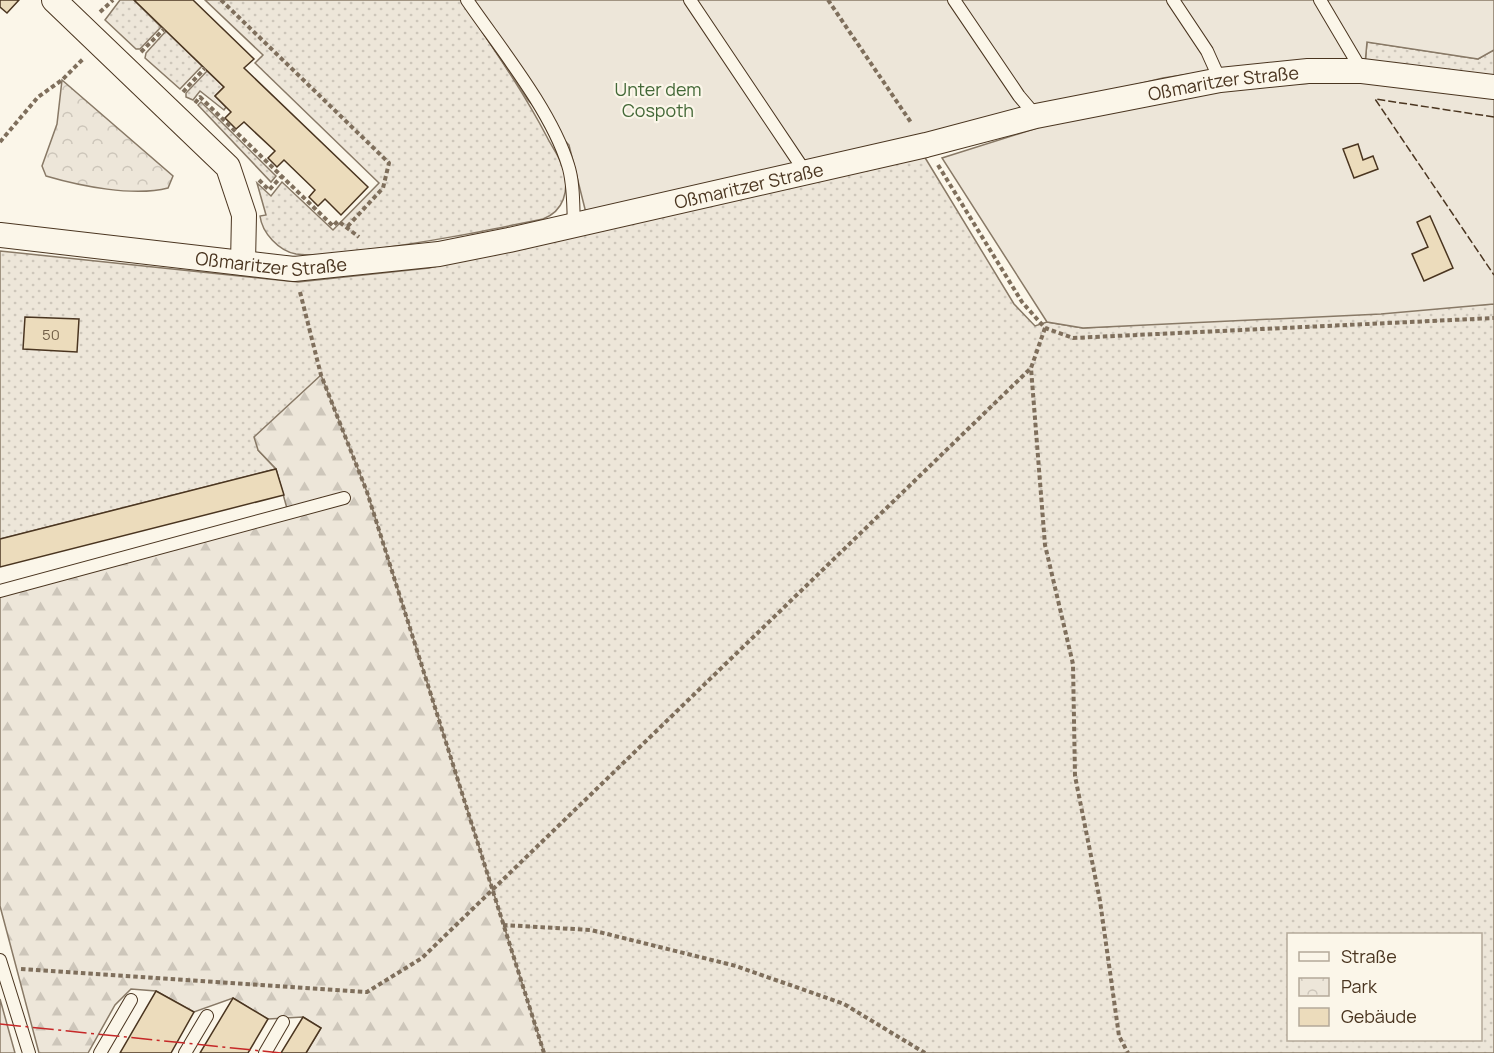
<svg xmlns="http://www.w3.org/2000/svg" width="1494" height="1053" font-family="Manrope,sans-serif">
  <defs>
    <pattern id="grass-dots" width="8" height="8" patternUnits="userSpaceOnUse" patternTransform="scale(1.5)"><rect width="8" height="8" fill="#ede6d9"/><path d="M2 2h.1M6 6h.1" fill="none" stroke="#cdc6ba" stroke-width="1.8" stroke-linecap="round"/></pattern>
    <pattern id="forest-firs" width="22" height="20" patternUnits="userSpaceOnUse" patternTransform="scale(1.5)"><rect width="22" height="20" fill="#ede6d9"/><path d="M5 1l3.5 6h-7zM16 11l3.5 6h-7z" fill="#cdc6ba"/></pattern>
    <pattern id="park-crowns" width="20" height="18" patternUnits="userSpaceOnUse" patternTransform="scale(1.5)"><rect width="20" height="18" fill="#ede6d9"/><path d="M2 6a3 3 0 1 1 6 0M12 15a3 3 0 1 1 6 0" fill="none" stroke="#cdc6ba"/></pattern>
  </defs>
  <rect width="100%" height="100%" fill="#fbf6e9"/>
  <g fill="url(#grass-dots)" stroke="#887966" stroke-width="1.5" fill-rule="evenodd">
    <path d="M120 0H134L161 27 140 49H136L105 20Z"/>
    <path d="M205 0H461C491 45 522 89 547 137 552 147 561 159 564 170 569 191 564 211 543 219 484 231 425 243 365 250 344 253 318 257 296 254 279 251 262 233 260 216L266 215 257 183 271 196 282 182 333 230 379 183 255 63 263 55Z"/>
    <path d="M166 31 202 66 180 89 145 58 146 53Z"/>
    <path d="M1367 42 1478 59 1494 50V78L1365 64Z"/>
    <path d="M207 71 224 87 215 96 226 107 224 110 200 91 193 100 186 97V93Z"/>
    <path d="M201 102 276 176 271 182 198 105Z"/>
    <path d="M921 151 1014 304 1035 326 1047 322 1083 328 1494 304V1053H544L367 492 258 450 276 469 0 539V251L298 282 429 268ZM1288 934H1480V1040H1288Z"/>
  </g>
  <path fill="url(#forest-firs)" stroke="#887966" stroke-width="1.5" d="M321 375 367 492 544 1053H306L321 1028 303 1017 268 1019 233 998 194 1012 156 991 131 989 115 1005 88 1053H39L0 906V594L288 512 276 469 258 450 254 437Z"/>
  <path fill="url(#park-crowns)" stroke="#887966" stroke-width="1.5" d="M62 80 173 176 168 188C134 197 80 186 46 176L42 166 57 124Z"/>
  <g fill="#ede6d9" stroke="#887966" stroke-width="1.5">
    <path d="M461 0H1494V50L1478 59 1367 42 1365 64C1292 59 1234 67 1163 78L587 217 569 145 528 100Z"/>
    <path d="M1375 79 1494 96V304L1381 314 1083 328 1047 322 942 158 1059 121 1220 89Z"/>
    <path d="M0 999 15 1053H0Z"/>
  </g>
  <g fill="#ecdcbc" stroke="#4a3520" stroke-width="1.5">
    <path d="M0 0H19L7 13 0 7Z"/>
    <path d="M134 0H193L254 59 244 68 368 187 341 215 325 199 318 206 309 197 315 190 284 160 277 167 268 158 275 151 244 122 236 129 225 118 231 112 215 96 224 87Z"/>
    <path d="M1358 144 1363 160 1373 156 1378 169 1354 178 1343 149Z"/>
    <path d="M1430 216 1453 268 1424 281 1412 254 1428 247 1417 222Z"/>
    <path d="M25 317 79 319 77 352 23 349Z"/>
    <path d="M276 469 284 495 0 567V539Z"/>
    <path d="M156 991 194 1012 171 1053H120Z"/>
    <path d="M233 998 268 1019 248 1053H200Z"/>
    <path d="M303 1017 321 1028 306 1053H281Z"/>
  </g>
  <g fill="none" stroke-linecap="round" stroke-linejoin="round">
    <g stroke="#4a3520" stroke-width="14">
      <g id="service">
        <path d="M467 0C500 48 551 110 568 165 574 183 573 206 574 225"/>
        <path d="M690 0 806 173"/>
        <path d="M954 0 1019 96 1036 116"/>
        <path d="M1173 0 1207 51 1220 80"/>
        <path d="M1320 0 1362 71"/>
        <path d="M0 591 344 498"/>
        <path d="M0 960 29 1053"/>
        <path d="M100 1053 131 1000"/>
        <path d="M185 1053 207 1016"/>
        <path d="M265 1053 283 1022"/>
      </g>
    </g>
    <g stroke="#4a3520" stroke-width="26">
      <g id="minor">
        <path d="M54 0 228 167 244 215 243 263"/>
        <path id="s1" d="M0 235 294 269 439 254 509 240 926 145 1036 116 1220 80 1308 71H1362L1494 87"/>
      </g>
    </g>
    <g stroke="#7f6f5c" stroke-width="4" stroke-dasharray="4.5 3" stroke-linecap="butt">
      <path d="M221 0 389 163 383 188 346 228"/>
      <path d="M828 0 912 124"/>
      <path d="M100 12 113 0"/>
      <path d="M141 52 164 29"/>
      <path d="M183 92 205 68"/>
      <path d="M195 103 200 97 333 226 338 221 359 237"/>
      <path d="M0 142 38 97 62 80 83 59"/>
      <path d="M938 165 1022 302 1045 328 1073 338 1494 318"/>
      <path d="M259 180 269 190 281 177"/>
      <path d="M300 292 321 375 367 492 544 1053"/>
      <path d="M1045 328 1031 368 1045 545 1073 664 1075 776 1100 901 1119 1036 1128 1053"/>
      <path d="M503 925 591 930 736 966 844 1004 925 1053"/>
      <path d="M21 969 367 992 422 958 1031 368"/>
    </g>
    <use href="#service" stroke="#fbf6e9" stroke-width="12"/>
    <use href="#minor" stroke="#fbf6e9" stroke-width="24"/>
    <path stroke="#4a3520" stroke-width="1.5" stroke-dasharray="8 3" stroke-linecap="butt" d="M1494 117 1375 99 1494 275"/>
    <path stroke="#c62828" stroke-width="1.5" stroke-dasharray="21 4.5 3 4.5" stroke-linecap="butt" d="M0 1024 281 1053"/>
  </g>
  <g text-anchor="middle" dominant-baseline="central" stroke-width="4.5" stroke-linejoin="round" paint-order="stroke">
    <g font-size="15" fill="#725f47">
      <text x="51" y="334">50</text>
    </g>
    <g font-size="18" fill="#4a3520" stroke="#fbf6e9">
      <text stroke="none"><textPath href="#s1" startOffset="1245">Oßmaritzer Straße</textPath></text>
      <text stroke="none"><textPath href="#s1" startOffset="759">Oßmaritzer Straße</textPath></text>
      <text stroke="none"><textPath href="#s1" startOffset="273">Oßmaritzer Straße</textPath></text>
    </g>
    <g font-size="18" fill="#436837" stroke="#fbf6e9">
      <text x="658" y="89">Unter dem<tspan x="658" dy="21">Cospoth</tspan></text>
    </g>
  </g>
  <rect x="1287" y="933" width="195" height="108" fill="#fbf6e9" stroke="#b4a999" stroke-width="1.5"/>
  <rect x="1299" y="952" width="30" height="9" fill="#fbf6e9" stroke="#b4a999" stroke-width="1.5"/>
  <text x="1341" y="963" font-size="18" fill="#4a3520">Straße</text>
  <rect x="1299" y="978" width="30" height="18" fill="url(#park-crowns)" stroke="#b4a999" stroke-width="1.5"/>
  <text x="1341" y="993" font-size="18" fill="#4a3520">Park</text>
  <rect x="1299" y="1008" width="30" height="18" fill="#ecdcbc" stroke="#b4a999" stroke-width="1.5"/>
  <text x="1341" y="1023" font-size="18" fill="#4a3520">Gebäude</text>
</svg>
